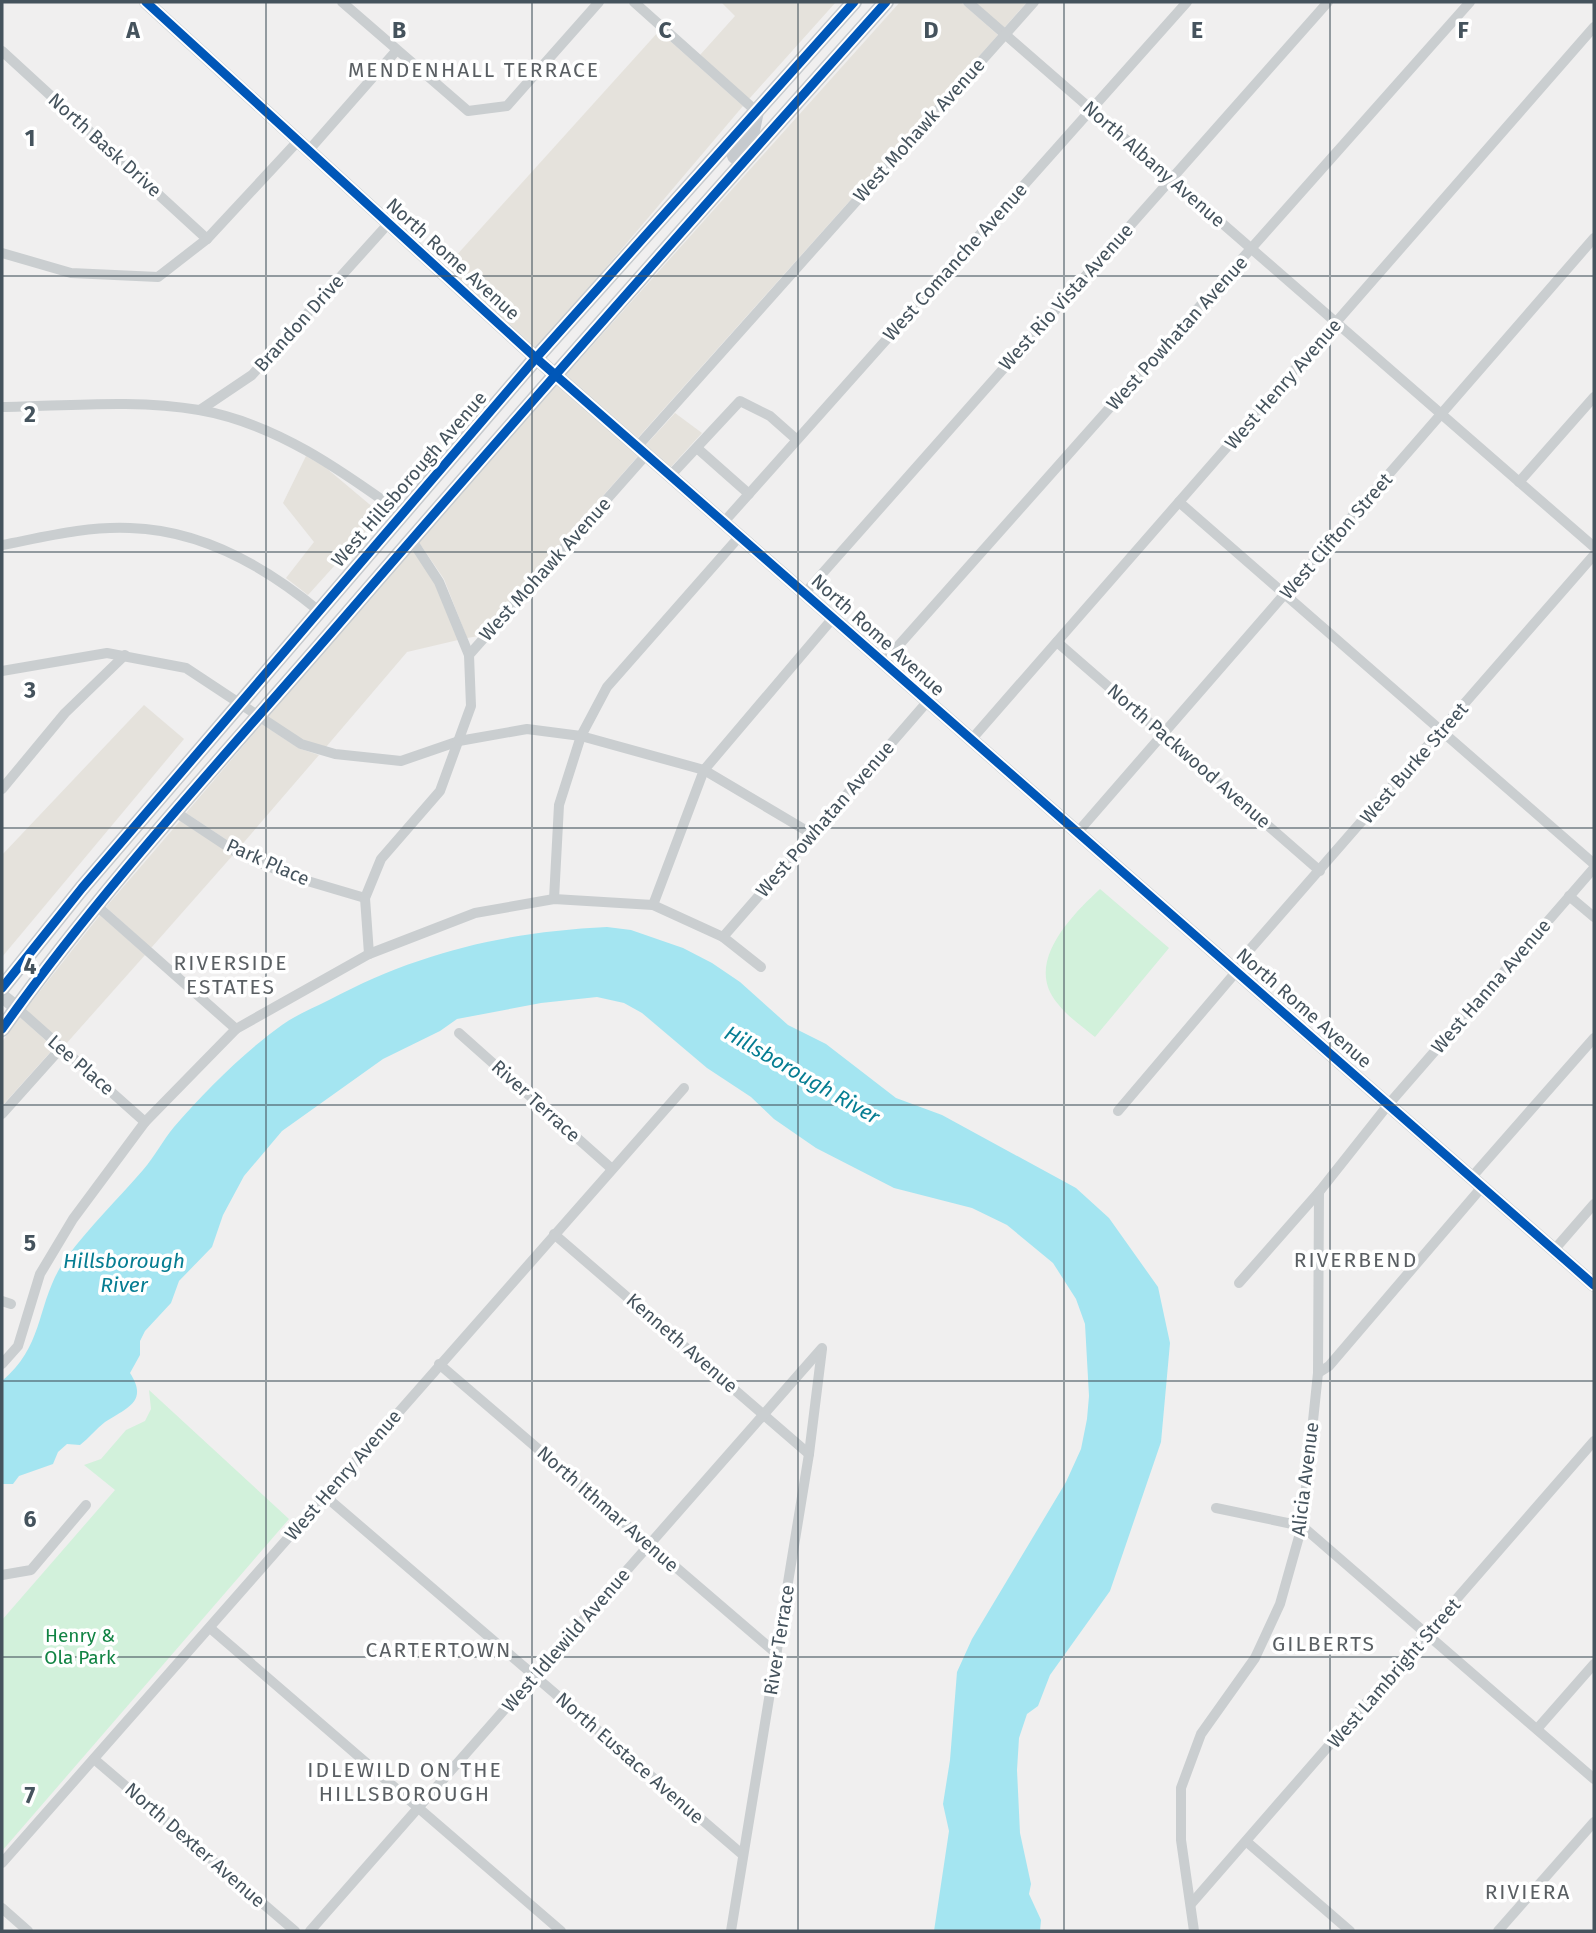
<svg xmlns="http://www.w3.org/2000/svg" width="1596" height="1933" font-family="'Fira Sans',sans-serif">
  <rect width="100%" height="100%" fill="#f0efef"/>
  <g fill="#e5e2dc">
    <path d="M721 2H836L749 99 700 55 735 16Z"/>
    <path d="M900 2H961L998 35 636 440 564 377Z"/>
    <path d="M975 2H1027L1004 28Z"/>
    <path d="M659 31 743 106 536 350 445 268Z"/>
    <path d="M558 384 639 455 479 636 467 638 444 579 418 541Z"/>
    <path d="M675 413 702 433 669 469 644 447Z"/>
    <path d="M306 456 325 467 381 514 308 595 286 578 314 542 283 503Z"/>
    <path d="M412 548 435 584 458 640 407 652 326 747 302 740 268 717Z"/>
    <path d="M144 705 184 739 2 957V855Z"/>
    <path d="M262 724 298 748 319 755 239 848 186 813Z"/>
    <path d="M180 821 233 855 151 948 106 907Z"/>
    <path d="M100 915 145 955 65 1045 25 1010Z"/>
    <path d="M20 1017 54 1048 2 1106V1042Z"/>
  </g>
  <g fill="#d2f1db">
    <path d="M1100 889 1169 948 1095 1037C1083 1027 1068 1017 1058 1004 1023 964 1071 916 1100 889Z"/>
    <path d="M149 1390 289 1519 2 1851V1620L115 1490 84 1465 101 1459 126 1430 145 1421 151 1409Z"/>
  </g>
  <path fill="#a4e5f1" d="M607 927 631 930 683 948 712 963 740 982 788 1025 826 1044 896 1098 942 1115 1076 1188 1109 1218 1158 1287 1170 1343 1161 1442 1110 1591 1050 1675 1038 1706 1027 1714 1019 1738 1017 1770 1020 1833 1031 1884 1029 1894 1041 1920 1040 1931H934L949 1831 943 1804 950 1760 957 1672 972 1639 1066 1482 1081 1449 1087 1419 1089 1396 1085 1324 1076 1299 1053 1263 1007 1225 972 1208 894 1188 816 1148 774 1119 751 1097 707 1068 642 1013 624 1003 597 997 541 1003 457 1019 440 1031 383 1059 282 1131 244 1176 223 1215 212 1247 179 1281 171 1303 145 1331 140 1341V1355L130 1373C149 1402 126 1408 105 1422 96 1429 89 1438 80 1445L67 1444 58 1452 53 1464 19 1476 13 1484H2V1381C47 1343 35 1301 67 1257 90 1226 118 1199 143 1170 155 1156 163 1140 174 1127 205 1091 243 1053 282 1025 296 1015 313 1008 329 1000 419 952 505 932 607 927Z"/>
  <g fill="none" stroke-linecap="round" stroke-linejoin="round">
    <g stroke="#caced0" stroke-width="10">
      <path d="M342 2 468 111 507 106 599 2"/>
      <path d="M634 2 756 111"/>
      <path d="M968 2 1594 547"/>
      <path d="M2 51 207 239"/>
      <path d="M309 150 396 51"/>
      <path d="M2 253 71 273 158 277 207 239 298 141"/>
      <path d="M2 407C67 406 135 399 199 410 275 423 341 470 402 514"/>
      <path d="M200 410 252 375 388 224"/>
      <path d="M637 447 1034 2"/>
      <path d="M697 448 749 494"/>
      <path d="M670 476 740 401 770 416 796 439"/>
      <path d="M1519 482 1594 397"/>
      <path d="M1179 502 1594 864"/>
      <path d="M723 523 1187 2"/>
      <path d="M411 539 439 582 469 655"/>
      <path d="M2 545C44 537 87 526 130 528 202 530 265 566 319 611"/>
      <path d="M805 593 1328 2"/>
      <path d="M1057 642 1320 871"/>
      <path d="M883 663 1470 2"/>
      <path d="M2 671 107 653 186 668 301 744 335 754 401 761 459 741 527 729 581 736 704 770 812 834"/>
      <path d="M971 740 1594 27"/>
      <path d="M2 789 65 713 125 655"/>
      <path d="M177 813 239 854 294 877 365 898"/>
      <path d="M1077 833 1594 238"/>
      <path d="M1569 896 1594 917"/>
      <path d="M554 899 559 805 581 736 607 687 739 537"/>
      <path d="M653 905 704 770 833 618"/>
      <path d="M97 906 236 1029"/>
      <path d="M723 937 927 702"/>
      <path d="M369 954 365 898 381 859 440 791 471 706 469 655 646 455"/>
      <path d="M17 1008 145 1122"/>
      <path d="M459 1033 612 1169"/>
      <path d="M1118 1111 1236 972 1238 963 1594 555"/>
      <path d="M2 1114 61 1048"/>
      <path d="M1471 1178 1594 1038"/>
      <path d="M554 1234 809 1454"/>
      <path d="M1554 1250 1594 1204"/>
      <path d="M1239 1283 1319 1192"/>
      <path d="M2 1301 11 1304"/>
      <path d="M2 1364 18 1346 40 1274 73 1219 145 1122 236 1029 369 954 475 913 554 899 653 905 723 937 761 967"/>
      <path d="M439 1364 777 1654"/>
      <path d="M1318 1373 1329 1366 1482 1187"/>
      <path d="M325 1496 743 1855"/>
      <path d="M1216 1508 1302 1526 1594 1779"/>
      <path d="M2 1575 31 1570 86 1505"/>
      <path d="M210 1628 561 1931"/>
      <path d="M1537 1729 1594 1664"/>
      <path d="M94 1759 295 1931"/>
      <path d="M1247 1842 1350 1931"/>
      <path d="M2 1863 684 1088"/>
      <path d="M1191 1904 1594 1441"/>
      <path d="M2 1908 28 1931"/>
      <path d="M310 1931 822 1348"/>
      <path d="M731 1931 809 1454 822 1349"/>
      <path d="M1194 1931 1181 1840V1788L1201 1734 1255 1658 1280 1604 1302 1526 1318 1373 1319 1192 1388 1105 1594 868"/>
      <path d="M1498 1931 1594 1822"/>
    </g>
    <g stroke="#cbcfd1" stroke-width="14">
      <path d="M146 2 536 358 1594 1285"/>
      <path d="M2 996 17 1008"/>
    </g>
    <g stroke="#c6cace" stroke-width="16">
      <path d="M735 156 751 135 756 111"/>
      <path d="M2 988 82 888 536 358 854 2"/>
      <path d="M2 1029C101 889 224 757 337 626 518 416 701 209 886 2"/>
    </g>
    <g stroke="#fff" stroke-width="13">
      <g id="cycleway">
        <path d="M146 2 536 358 1594 1285"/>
        <path d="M2 988 82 888 536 358 854 2"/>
        <path d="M2 1029C101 889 224 757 337 626 518 416 701 209 886 2"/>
      </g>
    </g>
    <use href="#cycleway" stroke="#0057b8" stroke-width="9"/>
  </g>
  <path fill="none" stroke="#45535d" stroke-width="2" stroke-opacity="0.55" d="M266 2V1931M532 2V1931M798 2V1931M1064 2V1931M1330 2V1931M2 276H1594M2 552H1594M2 828H1594M2 1105H1594M2 1381H1594M2 1657H1594"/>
  <g text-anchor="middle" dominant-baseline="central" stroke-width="7" stroke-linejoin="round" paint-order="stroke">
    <g font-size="19" fill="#45535d" stroke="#fff">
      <text transform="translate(919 130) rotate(-48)">West Mohawk Avenue</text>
      <text transform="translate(105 145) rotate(42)">North Bask Drive</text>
      <text transform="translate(1154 164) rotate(41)">North Albany Avenue</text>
      <text transform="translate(453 259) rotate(42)">North Rome Avenue</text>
      <text transform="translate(955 262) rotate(-48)">West Comanche Avenue</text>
      <text transform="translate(1066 297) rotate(-48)">West Rio Vista Avenue</text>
      <text transform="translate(299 323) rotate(-48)">Brandon Drive</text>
      <text transform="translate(1177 333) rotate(-48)">West Powhatan Avenue</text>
      <text transform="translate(1283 384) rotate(-49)">West Henry Avenue</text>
      <text transform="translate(409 479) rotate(-49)">West Hillsborough Avenue</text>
      <text transform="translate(1336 536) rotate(-49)">West Clifton Street</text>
      <text transform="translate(545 569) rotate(-48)">West Mohawk Avenue</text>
      <text transform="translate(878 635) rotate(42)">North Rome Avenue</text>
      <text transform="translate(1189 756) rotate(41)">North Packwood Avenue</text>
      <text transform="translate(1414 763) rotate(-49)">West Burke Street</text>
      <text transform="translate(825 819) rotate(-49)">West Powhatan Avenue</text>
      <text transform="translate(268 862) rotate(24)">Park Place</text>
      <text transform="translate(1491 986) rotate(-49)">West Hanna Avenue</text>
      <text transform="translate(1304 1008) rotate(41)">North Rome Avenue</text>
      <text transform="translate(81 1065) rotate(41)">Lee Place</text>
      <text transform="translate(536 1101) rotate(42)">River Terrace</text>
      <text transform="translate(682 1343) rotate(41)">Kenneth Avenue</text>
      <text transform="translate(343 1475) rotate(-49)">West Henry Avenue</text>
      <text transform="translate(1305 1479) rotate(-83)">Alicia Avenue</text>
      <text transform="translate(608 1509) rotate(41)">North Ithmar Avenue</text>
      <text transform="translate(566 1640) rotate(-49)">West Idlewild Avenue</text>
      <text transform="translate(779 1640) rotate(-81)">River Terrace</text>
      <text transform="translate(1394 1673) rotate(-49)">West Lambright Street</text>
      <text transform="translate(630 1758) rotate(41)">North Eustace Avenue</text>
      <text transform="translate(195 1845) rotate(41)">North Dexter Avenue</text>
    </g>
    <g font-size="19" fill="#118343" stroke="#fff">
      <text x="80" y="1635">Henry &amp;<tspan x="80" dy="22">Ola Park</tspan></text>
    </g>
    <g font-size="21" letter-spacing="2" fill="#5a5f63" stroke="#fff">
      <text x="474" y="70">MENDENHALL TERRACE</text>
      <text x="231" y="963">RIVERSIDE<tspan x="231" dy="24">ESTATES</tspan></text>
      <text x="1356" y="1260">RIVERBEND</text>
      <text x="1324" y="1644">GILBERTS</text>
      <text x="439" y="1650">CARTERTOWN</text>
      <text x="405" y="1770">IDLEWILD ON THE<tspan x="405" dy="24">HILLSBOROUGH</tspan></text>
      <text x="1528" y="1892">RIVIERA</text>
    </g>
    <g font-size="21" font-style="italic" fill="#067d92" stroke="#fff">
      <text transform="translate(802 1075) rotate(30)">Hillsborough River</text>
      <text x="124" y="1261">Hillsborough<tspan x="124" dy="24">River</tspan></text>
    </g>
  </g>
  <g font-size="23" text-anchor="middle" font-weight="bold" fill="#45535d" stroke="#fff" stroke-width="7" stroke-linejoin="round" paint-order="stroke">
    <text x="133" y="38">A</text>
    <text x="399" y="38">B</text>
    <text x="665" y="38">C</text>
    <text x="931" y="38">D</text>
    <text x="1197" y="38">E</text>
    <text x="1463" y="38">F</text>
    <text x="30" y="146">1</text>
    <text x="30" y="422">2</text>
    <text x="30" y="698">3</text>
    <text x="30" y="974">4</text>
    <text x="30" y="1251">5</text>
    <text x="30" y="1527">6</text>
    <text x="30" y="1803">7</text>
  </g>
  <rect width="1596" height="1933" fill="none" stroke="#45535d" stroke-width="7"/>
</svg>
